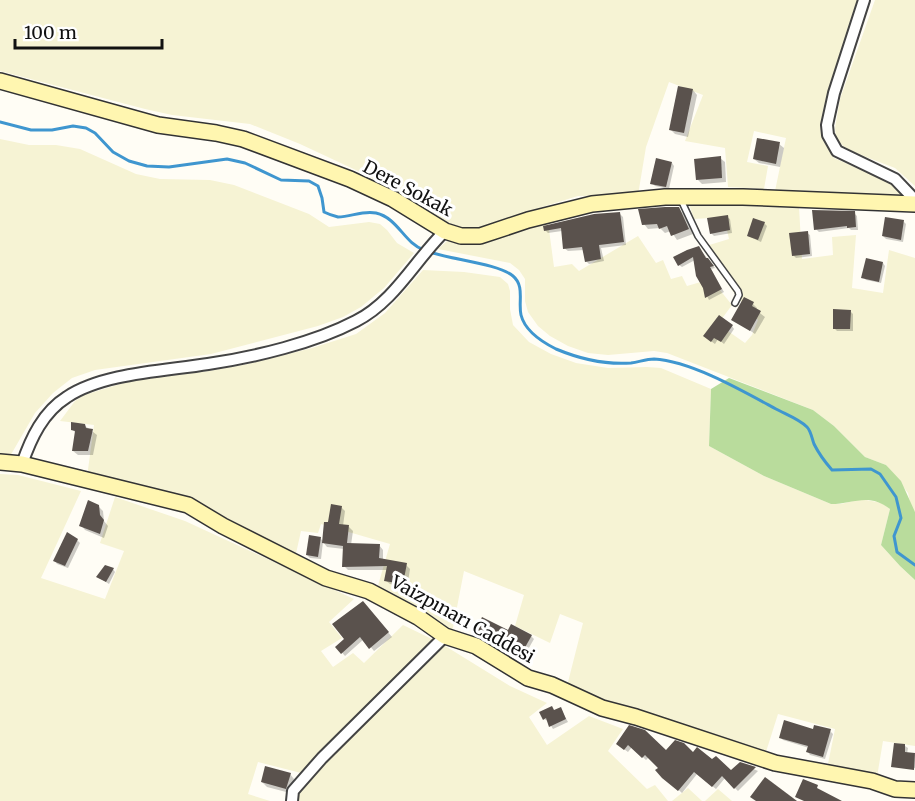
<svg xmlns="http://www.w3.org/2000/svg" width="915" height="801" font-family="Merriweather,serif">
  <rect width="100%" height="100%" fill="#fffdf5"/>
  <g fill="#f6f3d4">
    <path d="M0 0H857L824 106 820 127 822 139 834 158 891 183 901 192 903 199 775 191 786 138 754 131 747 162 768 166 764 189 728 187 725 148 685 141 703 95 669 82 646 147 638 195 578 196 542 207 492 227 477 230 464 229 447 222 419 203 360 172 300 144 250 124 172 115 145 109 0 71Z"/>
    <path d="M875 0H915V186L895 168 853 152 843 146 836 138 835 128 840 99Z"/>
    <path d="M0 139 29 145H56L80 149 136 174 160 179 210 180 234 185 309 214 329 227 369 222 380 224 387 230 397 243 414 253 384 288 361 307 343 317 318 326 211 354 95 370 72 378 53 393 35 413 9 458H0Z"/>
    <path d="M689 204 799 207 802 259 833 255 832 237 856 235 852 288 883 293 889 250 915 258V512L911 507 908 493 886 465 865 457 834 426 813 410 667 353 654 351 608 355 588 353 568 346 550 336 538 326 528 312 525 301V279L519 270 510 263 438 249 447 241 470 243 548 222 554 267 572 264 579 271 638 236 656 263 663 260 671 279 682 276 687 286 711 279 732 305 718 324 745 343 752 335 758 320 736 296 712 260 706 246 729 239 724 217 694 219Z"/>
    <path d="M423 270 464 272 500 277 508 284 510 291V309L513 325 529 342 551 354 576 363 608 368 647 367 661 368 711 389 709 446 764 476 831 504H841L861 499 882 503 890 509 881 545 900 566 915 580V746L883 741 877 777 827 769 835 729 778 714 765 755 566 690 583 623 560 614 550 643 515 626 524 595 464 571 452 633 377 589 390 544 321 524 318 533 301 531 295 558 233 528 87 477 94 425 60 421 75 401 84 395 130 381 209 371 248 364 312 348 356 334 385 313Z"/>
    <path d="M0 474 18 475 81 491 41 578 105 599 124 551 100 543 115 497 185 521 354 599 329 622 342 638 321 651 333 667 353 653 364 663 403 625 434 640 301 773 258 762 248 794 270 801H0Z"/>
    <path d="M442 644 510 686 547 703 529 717 547 745 589 716 623 729 608 751 647 789 655 785 668 801H299L296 798 298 793 305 784Z"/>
    <path d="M688 788 702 801H672Z"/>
    <path d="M718 789 732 801H705Z"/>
  </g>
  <path fill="#b9dc9c" d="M729 378 813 410 834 426 865 457 886 465 901 481 915 512V580L900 566 881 545 890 509C869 492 853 504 831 504L764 476 709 446 711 389Z"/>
  <g fill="#0003">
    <path d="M693 90 697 95 688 137 675 134 670 129Z"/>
    <path d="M779 144 784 148 780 167 759 163 754 159Z"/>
    <path d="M720 158 725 162 726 182 702 184 697 179Z"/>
    <path d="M672 163 674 166 669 189 655 186 652 183Z"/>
    <path d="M678 208 683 213 693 234 677 240 671 231 665 233 660 228 648 229 644 224Z"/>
    <path d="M854 213 857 216 858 230H851L849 228 819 232 816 229Z"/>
    <path d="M620 214 623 217 626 245 601 248 604 261 589 264 586 261 584 250 568 251 564 248 562 231 548 233 545 230Z"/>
    <path d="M727 217 730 219 732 233 714 236 711 233Z"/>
    <path d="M904 222 906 224 903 242 886 239 883 236Z"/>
    <path d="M764 223 767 226 761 242 748 236Z"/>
    <path d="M807 233 810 235 812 256 796 258 793 255Z"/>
    <path d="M699 248 715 268 711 269 724 292 709 300 697 276 695 260 682 267 679 265Z"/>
    <path d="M883 263 885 266 881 283 866 280 863 277Z"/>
    <path d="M753 304 757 308 756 310 765 317 755 334 733 319Z"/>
    <path d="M850 311 853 314V331H837L834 328Z"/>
    <path d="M732 326 734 329 724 344 718 339 715 344 708 339Z"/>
    <path d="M84 425 97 435 93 455H78L73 451 76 433 72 429Z"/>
    <path d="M98 506 103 511 104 521 108 526 104 538 85 530 81 525Z"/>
    <path d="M341 507 345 511 343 526 349 527 353 531 351 545H379L383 550V560L406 565 410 569 407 588 390 584 385 580 387 570H348L344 566V549L327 547 323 542 321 559 310 558 307 555 320 538 323 541 329 524Z"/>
    <path d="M77 540 80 543 68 568 57 564 55 561Z"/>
    <path d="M113 569 115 572 109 584 98 577Z"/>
    <path d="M366 606 392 637 374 651 364 639 345 656 337 647 346 639Z"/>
    <path d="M477 631 509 633 531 636 534 639 526 653 498 639 496 642Z"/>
    <path d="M561 709 568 722 553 729 548 721 544 719Z"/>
    <path d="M630 727 666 752 693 754 731 772 740 763 758 771 738 791 725 778 716 789 697 774 682 793 657 770 660 768 649 757 646 760 632 747 628 752 621 747Z"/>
    <path d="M814 731H830L833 734 825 759 810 755 808 752 809 748 783 740 780 737Z"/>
    <path d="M905 746 908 748 907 754 915 755V768L892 766Z"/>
    <path d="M290 774 294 779 290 793 267 787 262 782Z"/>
  </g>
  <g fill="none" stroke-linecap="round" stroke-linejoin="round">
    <g stroke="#3f96cf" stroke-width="3">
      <path d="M0 122 31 130H52L73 126 86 128 95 133 113 152 129 161 147 166 169 167 227 159 245 163 281 180 309 181 318 186 322 198 324 212C328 214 334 216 338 217 351 217 363 210 376 213 398 218 404 243 424 250"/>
      <path d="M430 252C452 260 497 263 513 276 525 286 518 302 521 315 525 331 542 342 556 349 580 359 605 365 631 363 639 362 646 359 654 359 691 361 743 391 776 409 785 414 799 419 807 427 811 431 812 439 814 444 819 454 825 462 832 470L871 469 880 474 896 497 901 518 894 536 897 552 915 565"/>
    </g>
  </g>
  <g fill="#5a524d">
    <path d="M678 86 693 89 684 133 669 130Z"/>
    <path d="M757 138 780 142 776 164 753 159Z"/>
    <path d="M721 156 722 178 696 180 694 159Z"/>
    <path d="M656 158 672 162 666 187 650 184Z"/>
    <path d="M665 207H679L689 229 671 236 667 226 659 229 657 224 642 225 638 209Z"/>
    <path d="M812 210 855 211 856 227 847 228V226L814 230Z"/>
    <path d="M620 212 624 242 599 245 601 259 585 262 582 247 563 249 561 228 544 231 543 226 594 214Z"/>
    <path d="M728 215 730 230 710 234 707 218Z"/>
    <path d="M885 217 904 220 901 240 882 236Z"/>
    <path d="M753 218 765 222 758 240 747 236Z"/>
    <path d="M808 231 810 254 792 256 789 233Z"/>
    <path d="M699 246 706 258H708L714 266 710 267 722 289 705 298 703 288 696 276 693 257 678 266 673 257 687 250Z"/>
    <path d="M866 258 883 262 879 282 861 278Z"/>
    <path d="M744 297 754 302 752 306 761 311 750 331 731 320Z"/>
    <path d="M833 309 851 310 850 329H833Z"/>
    <path d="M719 315 733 325 721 342 714 338 711 342 703 336Z"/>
    <path d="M71 422 85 424 86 428 93 429 88 451H72L75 431 71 430Z"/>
    <path d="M88 500 99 505 100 515 104 520 100 534 79 526Z"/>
    <path d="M331 504 342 506 339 524 349 525 347 543 380 544 379 558 407 563 403 584 384 581 387 566 342 567 343 546 322 543 324 522H328Z"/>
    <path d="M67 532 78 539 65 566 53 561Z"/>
    <path d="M309 535 321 537 318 557 306 555Z"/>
    <path d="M105 565 114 568 106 582 96 577Z"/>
    <path d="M363 601 389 632 369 649 360 637 341 654 335 647 344 639 332 624Z"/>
    <path d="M482 617 508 630 511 624 532 635 523 651 495 637 493 641 475 631Z"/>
    <path d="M552 706 554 710 561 707 566 719 549 727 546 718 543 720 539 712Z"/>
    <path d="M784 720 813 729 814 725 831 729 823 757 806 752 808 746 779 738Z"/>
    <path d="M629 725 645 730 666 750 675 740 684 743 693 752 697 747 712 759 716 756 731 770 740 762 756 767 734 789 722 776 712 787 694 772 678 791 662 778 655 770 658 768 645 755 642 758 628 745 624 750 616 744Z"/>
    <path d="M894 743 905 744V752L915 753 914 770 891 767Z"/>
    <path d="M265 766 291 773 286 789 261 782Z"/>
    <path d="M765 777 797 801H756L750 797Z"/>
    <path d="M803 779 818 785 817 788 842 801H804L795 797Z"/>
  </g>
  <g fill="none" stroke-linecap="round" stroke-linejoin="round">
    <g stroke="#444" stroke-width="8">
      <path id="lane" d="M681 200 698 236 738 291 739 295 735 303"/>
    </g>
    <g stroke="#444" stroke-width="14">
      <g id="street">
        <path d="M864 0 834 93 827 125 828 135 837 151 895 179 915 200"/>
        <path d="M22 464C31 438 43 412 67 397 103 373 165 371 208 364 255 357 314 343 356 321 395 301 415 260 445 231"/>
        <path d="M292 801 293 791 322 758 445 636"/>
      </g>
    </g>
    <g stroke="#333" stroke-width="18">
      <g id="secondary">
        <path d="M0 81 158 125 216 133 243 139 350 179 393 199 445 231 461 236H480L528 220 592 204 665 197H743L915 204"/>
        <path d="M0 462 22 464 188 505 223 526 326 578 369 591 418 617 445 636 476 646 528 678 552 685 602 708 636 717 775 763 872 781 895 789 915 790"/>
      </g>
    </g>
    <use href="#lane" stroke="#fff" stroke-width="5"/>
    <use href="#street" stroke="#fff" stroke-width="10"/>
    <use href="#secondary" stroke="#fff6b0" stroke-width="15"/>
  </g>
  <g text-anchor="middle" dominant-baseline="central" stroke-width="6" stroke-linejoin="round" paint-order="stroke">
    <g font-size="18" fill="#111" stroke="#fff">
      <text transform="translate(408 188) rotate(28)">Dere Sokak</text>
      <text transform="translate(463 619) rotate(29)">Vaizpınarı Caddesi</text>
    </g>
  </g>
  <path d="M15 39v9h147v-9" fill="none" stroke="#111111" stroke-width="3"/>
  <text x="24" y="39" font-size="18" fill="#111111" stroke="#ffffff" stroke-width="4.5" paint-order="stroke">100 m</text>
</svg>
